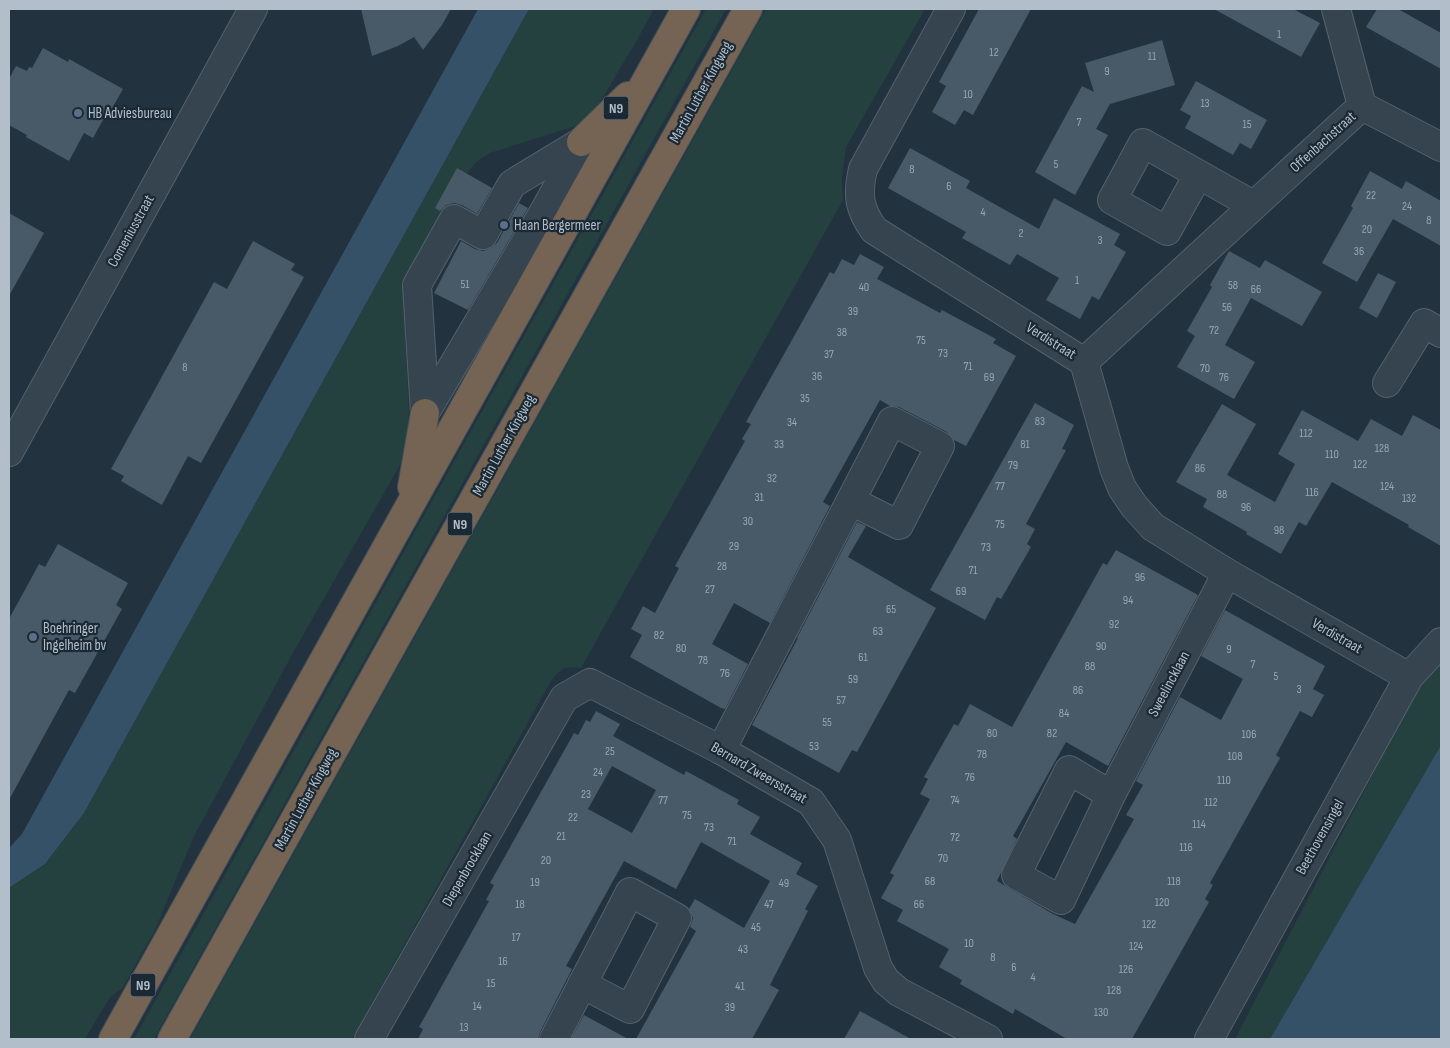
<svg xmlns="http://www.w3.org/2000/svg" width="1450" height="1048" font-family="'Sofia Sans Condensed',sans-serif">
  <rect width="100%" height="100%" fill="#22333f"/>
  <g fill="#24403f">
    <path d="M529 9H654L637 40 602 99 582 124 490 153 476 162 468 172 403 290 409 412 407 443 400 465 294 651 193 838 155 930 122 989 110 997 85 1039H9V888L45 864 84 813Z"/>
    <path d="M706 9H726L154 1039H134L427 510Z"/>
    <path d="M766 9H925L846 147 842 178 843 200 581 668C565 666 561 668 551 681L352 1039H190Z"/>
    <path d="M1441 658V745L1270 1039H1235L1411 701Z"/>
  </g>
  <g fill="#345167">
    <path d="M478 9H529L84 813 45 864 9 888V848L22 834Z"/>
    <path d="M1441 745V1039H1270Z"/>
  </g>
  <g fill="#485a68" fill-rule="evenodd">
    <path d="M361 9H451L442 25 423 50 414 37 398 46 372 56Z"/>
    <path d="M979 9H1031L973 115 964 110 955 125 932 112 946 86 939 82Z"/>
    <path d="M1214 9H1293L1320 23 1301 57Z"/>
    <path d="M1377 9H1398L1441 33V69L1366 27Z"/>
    <path d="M1162 40 1175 85 1110 104 1096 129 1108 135 1075 195 1035 172 1082 86 1094 92 1085 63Z"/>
    <path d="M43 48 68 62 69 59 123 89 106 119 104 118 93 138 84 133 69 161 26 137 27 135 9 125V79L16 66 27 71 29 67 32 68Z"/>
    <path d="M1196 81 1267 120 1251 149 1240 143 1233 155 1185 128 1191 116 1180 110Z"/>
    <path d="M910 148 970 181 966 188 1039 229 1054 198 1120 234 1114 245 1126 252 1099 300 1092 296 1080 319 1046 300 1059 278 1017 254 1010 265 962 238 966 232 888 188Z"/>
    <path d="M457 168 492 188 477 214 462 205 454 203 446 205 440 211 435 208Z"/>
    <path d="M1370 171 1402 189 1406 181 1441 201V246L1393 219 1357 282 1322 263 1353 208 1351 206Z"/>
    <path d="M519 203 528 208 468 310 434 293 461 241 475 249 483 251 491 248 497 243Z"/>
    <path d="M9 213 44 233 9 296Z"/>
    <path d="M253 241 295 264 291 270 304 277 201 463 188 456 162 505 121 481 124 476 111 469 214 282 227 289Z"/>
    <path d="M1229 251 1260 268 1265 260 1322 292 1302 326 1251 298 1225 345 1255 362 1234 399 1177 367 1195 336 1187 331 1212 287 1210 285Z"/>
    <path d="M860 254 884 267 877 279 881 281 940 313 942 310 996 339 993 343 1016 356 966 446 954 440 947 432 899 407 890 406 880 400 823 502 830 506 770 623 734 603 712 644 748 664 725 709 721 708 630 657 642 635 631 629 643 606 655 613 679 568 675 566 745 441 742 439 751 424 746 422 830 272 834 274 842 259 854 265Z"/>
    <path d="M1378 273 1396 282 1377 318 1359 308Z"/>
    <path d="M1035 403 1074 425 1062 449 1066 450 1026 524 1035 529 1027 544 1031 547 1001 599 997 597 985 620 930 590Z"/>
    <path d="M1222 404 1256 424 1227 475 1275 502 1295 464 1278 454 1302 410 1358 441 1371 419 1402 436 1413 415 1441 430V546L1408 527 1409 525 1332 482 1306 526 1299 522 1281 554 1246 534 1247 532 1203 507 1207 499 1176 482Z"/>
    <path d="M857 522 866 526 848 557 936 608 857 752 852 750 839 773 752 725 798 638H797Z"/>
    <path d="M58 544 128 583 116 605 122 609 75 693 69 690 9 800V619L39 564 45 567Z"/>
    <path d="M1116 550 1198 595 1108 766 1066 742 1013 836 1017 839 997 881 1053 914 1075 924 1134 819 1126 815 1143 785 1136 781 1180 697 1221 720 1243 679 1201 656 1225 610 1325 666 1313 689 1324 695 1312 717 1300 711 1276 755 1280 758 1210 883 1213 885 1205 899 1209 902 1132 1039H1067L1015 1009 1013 1014 960 984 962 980 939 967 949 949 897 921 903 910 881 898 894 875 890 873 930 799 920 794 928 779 924 777 954 724 958 726 970 704 1012 727 1103 563 1107 565Z"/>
    <path d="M596 711 620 724 613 736 684 775 686 771 739 800 737 804 760 817 750 834 802 863 796 874 818 886 805 909 808 911 770 985 779 990 752 1039H636L696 931 690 927 693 918 689 909 695 899 744 928 770 881 701 842 676 889 624 861 566 966 572 969 540 1032 538 1039H418L423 1029 419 1027 489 901 486 900 494 885 490 883 574 733 578 735 586 720 590 722ZM612 766 656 790 632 833 588 809Z"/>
    <path d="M860 1011 911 1039H844Z"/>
    <path d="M584 1015 628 1039H571Z"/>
  </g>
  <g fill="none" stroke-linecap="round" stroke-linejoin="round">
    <g stroke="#54626d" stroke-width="30">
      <g id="minor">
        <path d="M951 9 863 169C857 195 859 209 874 230L1084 362 1114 468 1122 488 1134 506 1153 527 1227 573 1409 677"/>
        <path d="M1362 106 1441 147"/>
        <path d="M1198 175 1167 231 1112 200 1143 143 1253 205"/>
        <path d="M1084 362 1362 106 1336 9"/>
        <path d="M1387 383 1424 323 1441 333"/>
        <path d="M425 413 417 285 454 219 483 235 512 184 581 142"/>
        <path d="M425 413 546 208 581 144"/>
        <path d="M9 452 253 9"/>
        <path d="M721 750 892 421 940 446 899 525 851 501"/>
        <path d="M1111 795 1069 770 1016 875 1061 900 1111 795 1227 573"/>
        <path d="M369 1039 564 698 590 683 721 750 811 802 837 840 878 968 886 981 899 992 988 1039"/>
        <path d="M554 1039 630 892 677 918 630 1009 582 984"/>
        <path d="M1209 1039 1409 677 1441 642"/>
      </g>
    </g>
    <g stroke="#414f5a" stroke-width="30">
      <g id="highway">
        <path d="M581 142 628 96"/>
        <path d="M412 487 425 413"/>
        <path d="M113 1039 686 9"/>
        <path d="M172 1039 748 9"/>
      </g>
    </g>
    <use href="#minor" stroke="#36444f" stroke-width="28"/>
    <use href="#highway" stroke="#756353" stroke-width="28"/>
  </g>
  <g fill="#5c6f8a" stroke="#1b2934" stroke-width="2">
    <circle cx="78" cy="113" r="5"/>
    <circle cx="504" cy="225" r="5"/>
    <circle cx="33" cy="637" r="5"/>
  </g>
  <g text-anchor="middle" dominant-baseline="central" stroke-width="4.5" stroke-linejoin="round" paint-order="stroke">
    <g font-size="12" fill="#98a6b2">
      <text x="1279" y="34">1</text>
      <text x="994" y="52">12</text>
      <text x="1152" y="56">11</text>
      <text x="1107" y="71">9</text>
      <text x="968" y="94">10</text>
      <text x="1205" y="103">13</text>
      <text x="1079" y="122">7</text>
      <text x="1247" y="124">15</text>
      <text x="1056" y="164">5</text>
      <text x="912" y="169">8</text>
      <text x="949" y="186">6</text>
      <text x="1371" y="195">22</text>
      <text x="1407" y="206">24</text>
      <text x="983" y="212">4</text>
      <text x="1429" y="220">8</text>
      <text x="1367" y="229">20</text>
      <text x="1021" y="233">2</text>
      <text x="1100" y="240">3</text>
      <text x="1359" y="251">36</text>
      <text x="1077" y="280">1</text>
      <text x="465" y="284">51</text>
      <text x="1233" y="285">58</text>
      <text x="864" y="287">40</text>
      <text x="1256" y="289">66</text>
      <text x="1227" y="307">56</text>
      <text x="853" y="311">39</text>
      <text x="1214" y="330">72</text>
      <text x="842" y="332">38</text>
      <text x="921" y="340">75</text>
      <text x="943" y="353">73</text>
      <text x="829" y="354">37</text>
      <text x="968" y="366">71</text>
      <text x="185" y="367">8</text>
      <text x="1205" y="368">70</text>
      <text x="817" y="376">36</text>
      <text x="989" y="377">69</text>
      <text x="1224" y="377">76</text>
      <text x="805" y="398">35</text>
      <text x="1040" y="421">83</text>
      <text x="792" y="422">34</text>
      <text x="1306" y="433">112</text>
      <text x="779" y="444">33</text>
      <text x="1025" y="444">81</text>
      <text x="1382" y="448">128</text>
      <text x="1332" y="454">110</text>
      <text x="1360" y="464">122</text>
      <text x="1013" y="465">79</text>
      <text x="1200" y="468">86</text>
      <text x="772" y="478">32</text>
      <text x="1000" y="486">77</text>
      <text x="1387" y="486">124</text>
      <text x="1312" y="492">116</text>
      <text x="1222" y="494">88</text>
      <text x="759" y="497">31</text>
      <text x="1409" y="498">132</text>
      <text x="1246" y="507">96</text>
      <text x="748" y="521">30</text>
      <text x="1000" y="524">75</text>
      <text x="1279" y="530">98</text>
      <text x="734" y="546">29</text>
      <text x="986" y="547">73</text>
      <text x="722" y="566">28</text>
      <text x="973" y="570">71</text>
      <text x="1140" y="577">96</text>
      <text x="710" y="589">27</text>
      <text x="961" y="591">69</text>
      <text x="1128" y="600">94</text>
      <text x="891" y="609">65</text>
      <text x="1114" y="624">92</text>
      <text x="878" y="631">63</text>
      <text x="659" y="635">82</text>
      <text x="1101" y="646">90</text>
      <text x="681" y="648">80</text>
      <text x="1229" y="649">9</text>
      <text x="863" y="657">61</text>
      <text x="703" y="660">78</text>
      <text x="1253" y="664">7</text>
      <text x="1090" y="666">88</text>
      <text x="725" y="673">76</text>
      <text x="1276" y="676">5</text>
      <text x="853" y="679">59</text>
      <text x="1299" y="689">3</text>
      <text x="1078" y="690">86</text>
      <text x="841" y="700">57</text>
      <text x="1064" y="713">84</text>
      <text x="827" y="722">55</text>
      <text x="992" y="733">80</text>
      <text x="1052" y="733">82</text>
      <text x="1249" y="734">106</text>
      <text x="814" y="746">53</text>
      <text x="610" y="751">25</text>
      <text x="982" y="754">78</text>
      <text x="1235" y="756">108</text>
      <text x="598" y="772">24</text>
      <text x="970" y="777">76</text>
      <text x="1224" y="780">110</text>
      <text x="586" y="794">23</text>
      <text x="663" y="800">77</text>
      <text x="955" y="800">74</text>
      <text x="1211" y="802">112</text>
      <text x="687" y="815">75</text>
      <text x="573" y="817">22</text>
      <text x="1199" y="824">114</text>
      <text x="709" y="827">73</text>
      <text x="561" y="836">21</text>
      <text x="955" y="837">72</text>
      <text x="732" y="841">71</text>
      <text x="1186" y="847">116</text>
      <text x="943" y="858">70</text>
      <text x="546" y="860">20</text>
      <text x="930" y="881">68</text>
      <text x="1174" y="881">118</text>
      <text x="535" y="882">19</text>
      <text x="784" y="883">49</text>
      <text x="1162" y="902">120</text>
      <text x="520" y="904">18</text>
      <text x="769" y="904">47</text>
      <text x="919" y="904">66</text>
      <text x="1149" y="924">122</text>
      <text x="756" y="927">45</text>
      <text x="516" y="937">17</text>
      <text x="969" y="943">10</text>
      <text x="1136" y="946">124</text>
      <text x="743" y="949">43</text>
      <text x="993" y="957">8</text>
      <text x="503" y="961">16</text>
      <text x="1014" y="967">6</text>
      <text x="1126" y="969">126</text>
      <text x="1033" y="977">4</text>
      <text x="491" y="983">15</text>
      <text x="740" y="986">41</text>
      <text x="1114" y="990">128</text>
      <text x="477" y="1006">14</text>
      <text x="730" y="1007">39</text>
      <text x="1101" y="1012">130</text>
      <text x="464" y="1027">13</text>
    </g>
    <g fill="#1b2934" stroke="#85929d" stroke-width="1">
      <rect x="603.5" y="96.5" width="25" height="23" rx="4"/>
      <rect x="447.5" y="512.5" width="25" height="23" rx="4"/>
      <rect x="130.5" y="973.5" width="25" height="23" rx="4"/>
    </g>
    <g font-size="14" font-weight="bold" fill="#b2bfca">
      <text x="616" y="108">N9</text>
      <text x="460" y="524">N9</text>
      <text x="143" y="985">N9</text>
    </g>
    <g font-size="15" fill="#b2bfca" stroke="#1b2934">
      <text transform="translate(701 92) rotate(-61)">Martin Luther Kingweg</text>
      <text transform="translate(1323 142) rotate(-42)">Offenbachstraat</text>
      <text transform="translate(131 231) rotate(-61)">Comeniusstraat</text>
      <text transform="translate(1051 341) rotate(32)">Verdistraat</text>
      <text transform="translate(504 445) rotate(-61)">Martin Luther Kingweg</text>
      <text transform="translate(1337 636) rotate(30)">Verdistraat</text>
      <text transform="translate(1169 684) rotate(-62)">Sweelincklaan</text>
      <text transform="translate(759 773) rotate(30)">Bernard Zweersstraat</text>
      <text transform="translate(306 799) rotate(-61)">Martin Luther Kingweg</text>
      <text transform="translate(1320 837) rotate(-61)">Beethovensingel</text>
      <text transform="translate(467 869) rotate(-60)">Diepenbrocklaan</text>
    </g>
    <g font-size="15" fill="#b2bfca" stroke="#1b2934" text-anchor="start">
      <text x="88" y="113">HB Adviesbureau</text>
      <text x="514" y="225">Haan Bergermeer</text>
      <text x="43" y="628">Boehringer<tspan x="43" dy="17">Ingelheim bv</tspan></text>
    </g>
  </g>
  <rect width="1450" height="1048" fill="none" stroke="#b2bfca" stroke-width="20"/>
</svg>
